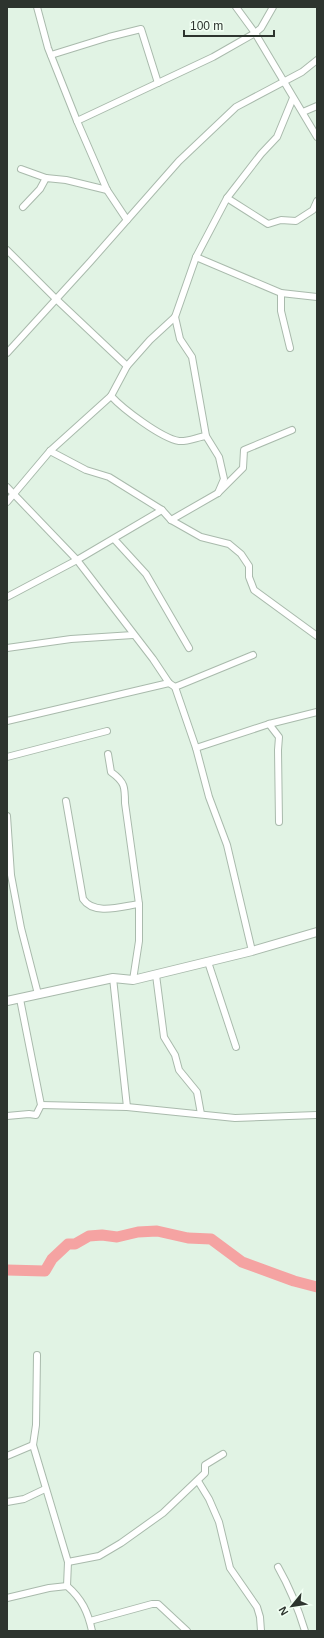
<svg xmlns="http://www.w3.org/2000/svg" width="324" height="1638" font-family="Helvetica,sans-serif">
  <rect width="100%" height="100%" fill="#e1f3e4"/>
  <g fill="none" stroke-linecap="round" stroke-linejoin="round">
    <path stroke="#f5a3a2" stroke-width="11" d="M7 1270 45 1271 52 1259 68 1244H75L89 1236 102 1235 117 1237 138 1232 157 1231 188 1238 211 1239 242 1262 294 1281 317 1287"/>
    <g stroke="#a9baac" stroke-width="8">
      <g id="minor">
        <path d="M37 7 48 48 77 121 107 190 127 220"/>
        <path d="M236 7 255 33 317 137"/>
        <path d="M51 55 109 37 141 29 158 83"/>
        <path d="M303 112 317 106"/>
        <path d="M77 121 213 57 255 33 261 28 273 7"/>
        <path d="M21 169 46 178"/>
        <path d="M227 198 268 224 281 220 296 221 313 210 317 201"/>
        <path d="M23 207 40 189 46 178 66 180 107 190"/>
        <path d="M7 250 56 299 127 366"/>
        <path d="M196 257 281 293 317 297"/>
        <path d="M281 293V311L290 348"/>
        <path d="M175 317 180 339 192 357 206 436 219 457 224 479 218 493"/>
        <path d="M7 353 90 262 179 161 236 107 302 72 317 60"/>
        <path d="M111 396C123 409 161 438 179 441 187 442 198 437 206 436"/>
        <path d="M50 451 86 470 109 477 162 510 171 520 201 537 229 544 241 554 249 566V577L254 590 317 636"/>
        <path d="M7 487 77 560 153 659 169 683 175 687 196 748 209 797 227 845 252 951"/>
        <path d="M7 502 50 451 111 396 127 366 150 340 175 317 196 257 227 198 261 154 277 137 293 98"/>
        <path d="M171 520 218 493 243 468 244 450 292 430"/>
        <path d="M114 539 146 574 189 648"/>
        <path d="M7 597 77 560 162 510"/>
        <path d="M7 648 71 639 133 635"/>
        <path d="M175 687 253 655"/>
        <path d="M7 721 169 683"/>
        <path d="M269 724 279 737 278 750 279 822"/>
        <path d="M196 748 269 724 317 712"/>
        <path d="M108 754 111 772C125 782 125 787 125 803L139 904V941L133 980"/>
        <path d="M7 757 107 731"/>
        <path d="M66 801 83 899C94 916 123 906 139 904"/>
        <path d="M7 816 11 875 21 928 38 994"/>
        <path d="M208 962 236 1047"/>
        <path d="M156 975 164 1037 175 1055 179 1070 197 1092 201 1114"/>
        <path d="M113 978 127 1107"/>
        <path d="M41 1105 127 1107 235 1118 317 1115"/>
        <path d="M7 1116 29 1114 36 1115 41 1105 20 999"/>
        <path d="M33 1445 36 1425 37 1355"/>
        <path d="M7 1456 33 1445 68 1562 67 1586"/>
        <path d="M198 1481 209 1499 219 1522 230 1568 257 1607 260 1617 261 1631"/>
        <path d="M7 1502 24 1499 45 1489"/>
        <path d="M68 1562 99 1556 121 1543 163 1513 205 1473V1465L223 1454"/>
        <path d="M278 1567C290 1588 298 1608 305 1631"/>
        <path d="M7 1598 49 1588 67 1586C82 1599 88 1612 92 1631"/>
        <path d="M90 1621 152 1604H158L187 1631"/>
      </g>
    </g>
    <g stroke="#a9baac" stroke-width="10">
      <path id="tertiary" d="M7 1001 113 978 133 980 252 951 317 932"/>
    </g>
    <use href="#minor" stroke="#fff" stroke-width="6"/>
    <use href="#tertiary" stroke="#fff" stroke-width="8"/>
  </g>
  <rect width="324" height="1638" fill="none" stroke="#2d342e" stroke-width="16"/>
  <g transform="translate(292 1606) rotate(240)" stroke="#f1fff3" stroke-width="3" paint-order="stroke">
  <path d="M0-3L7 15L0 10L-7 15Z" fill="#2d342e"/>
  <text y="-6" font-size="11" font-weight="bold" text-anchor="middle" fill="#2d342e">N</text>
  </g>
  <path d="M184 30v6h90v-6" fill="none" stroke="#2d342e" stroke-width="2"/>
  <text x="190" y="30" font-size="12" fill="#2d342e" stroke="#f1fff3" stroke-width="3" paint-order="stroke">100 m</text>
</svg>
